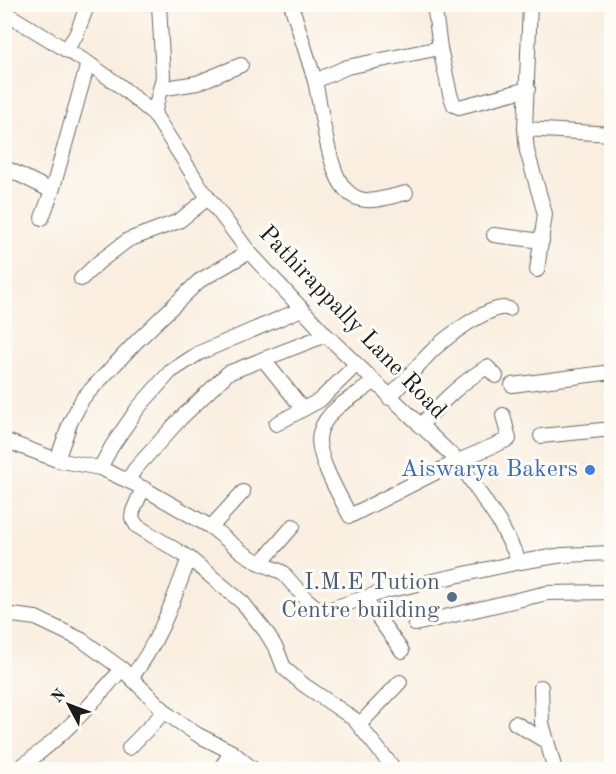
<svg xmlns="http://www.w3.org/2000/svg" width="616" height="774" font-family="'Old Standard TT',serif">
  <rect width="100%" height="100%" fill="#fdfcf7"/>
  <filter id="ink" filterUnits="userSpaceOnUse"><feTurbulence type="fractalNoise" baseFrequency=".0167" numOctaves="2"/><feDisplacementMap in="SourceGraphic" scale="12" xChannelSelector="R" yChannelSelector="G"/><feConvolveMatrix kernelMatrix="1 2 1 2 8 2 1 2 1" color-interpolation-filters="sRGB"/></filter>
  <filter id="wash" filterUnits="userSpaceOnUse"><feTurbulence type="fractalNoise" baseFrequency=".008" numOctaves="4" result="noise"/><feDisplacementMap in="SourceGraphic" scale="24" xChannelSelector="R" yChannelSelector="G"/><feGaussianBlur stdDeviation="1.35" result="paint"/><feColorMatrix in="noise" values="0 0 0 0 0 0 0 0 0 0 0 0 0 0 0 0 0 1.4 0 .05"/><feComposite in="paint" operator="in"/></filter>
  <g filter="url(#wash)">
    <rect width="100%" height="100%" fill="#f9eedf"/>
  </g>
  <g filter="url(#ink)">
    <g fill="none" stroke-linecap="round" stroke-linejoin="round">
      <g stroke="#696660" stroke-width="16">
        <g id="street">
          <path d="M291 4 315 81 347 67 440 48 450 94 454 105 459 107 528 89"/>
          <path d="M434 4 440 48"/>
          <path d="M530 4 525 129 527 151 545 214 537 270"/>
          <path d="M4 12 88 63 119 85 154 114 202 189 249 252 326 335 458 461 499 522 520 562"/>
          <path d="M66 50 76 35 86 9"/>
          <path d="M315 81C321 108 328 165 342 185 346 191 353 197 360 199 374 203 392 196 406 193"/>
          <path d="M160 89 197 83 241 65"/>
          <path d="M154 114 163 77 159 4"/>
          <path d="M525 129 612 134"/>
          <path d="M4 167 52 191"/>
          <path d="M42 218 52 191 88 63"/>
          <path d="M494 235 542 241"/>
          <path d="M81 279 99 262 128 240 179 221 208 198"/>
          <path d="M263 359 303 409"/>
          <path d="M374 382C363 390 350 398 339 406 332 412 322 423 320 433 314 454 340 496 350 516L458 461 509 439 503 415"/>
          <path d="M512 385 612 372"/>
          <path d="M389 398C403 383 416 367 430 353 442 340 493 301 509 309"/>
          <path d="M276 424 320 400 356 365"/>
          <path d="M420 426C442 402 459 384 487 367L496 376"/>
          <path d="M541 436 612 429"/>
          <path d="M4 440 57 460 100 468 143 488 211 527 242 552 258 562 282 572 306 599 318 609H330L386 591 520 562 563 555 612 553"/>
          <path d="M57 460 70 423 83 398 137 341 199 281 249 252"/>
          <path d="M100 468 112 446 138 408 170 372 199 353 302 309"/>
          <path d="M128 480 135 469 181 418 228 373 326 335"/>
          <path d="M143 488 133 511 132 518 137 526 189 558 243 603 266 632 277 650 284 668 304 685 354 719 395 770"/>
          <path d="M211 527 243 492"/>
          <path d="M261 563 293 526"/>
          <path d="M364 598 402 651"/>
          <path d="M4 614 36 618 82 640 122 669 170 716 198 735 232 752 254 770"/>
          <path d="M415 624 547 593 612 592"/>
          <path d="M131 678C159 642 173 601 189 558"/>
          <path d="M541 687 542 723 555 770"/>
          <path d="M515 723 547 742"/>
          <path d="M359 725 400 682"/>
          <path d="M129 748 165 711"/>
          <path d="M16 770C60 740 87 709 122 669"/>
          <path d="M219 770 232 752"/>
        </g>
      </g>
      <use href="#street" stroke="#fff" stroke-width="14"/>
    </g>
  </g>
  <circle fill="#3f7fe0" stroke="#fdfcf7" stroke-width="2" cx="590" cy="470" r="6"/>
  <circle fill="#5c6f8a" stroke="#fdfcf7" stroke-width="2" cx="452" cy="597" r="6"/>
  <g text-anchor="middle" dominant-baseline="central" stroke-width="6" stroke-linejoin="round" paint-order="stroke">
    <g font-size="24" fill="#1c1c1c" stroke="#fdfcf7">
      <text transform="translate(352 323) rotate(46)">Pathirappally Lane Road</text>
    </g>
    <g font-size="24" fill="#366cbe" stroke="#fdfcf7" text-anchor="end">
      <text x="578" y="470">Aiswarya Bakers</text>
    </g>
    <g font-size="24" fill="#4e5e75" stroke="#fdfcf7" text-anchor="end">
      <text x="440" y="583">I.M.E Tution<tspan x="440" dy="28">Centre building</tspan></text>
    </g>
  </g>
  <rect width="616" height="774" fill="none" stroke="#fdfcf7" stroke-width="24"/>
  <g transform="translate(69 705) rotate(311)" stroke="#fdfcf7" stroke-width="4.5" paint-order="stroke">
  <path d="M0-4.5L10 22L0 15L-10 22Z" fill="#1c1c1c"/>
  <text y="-9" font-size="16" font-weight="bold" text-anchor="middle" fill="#1c1c1c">N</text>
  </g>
</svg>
